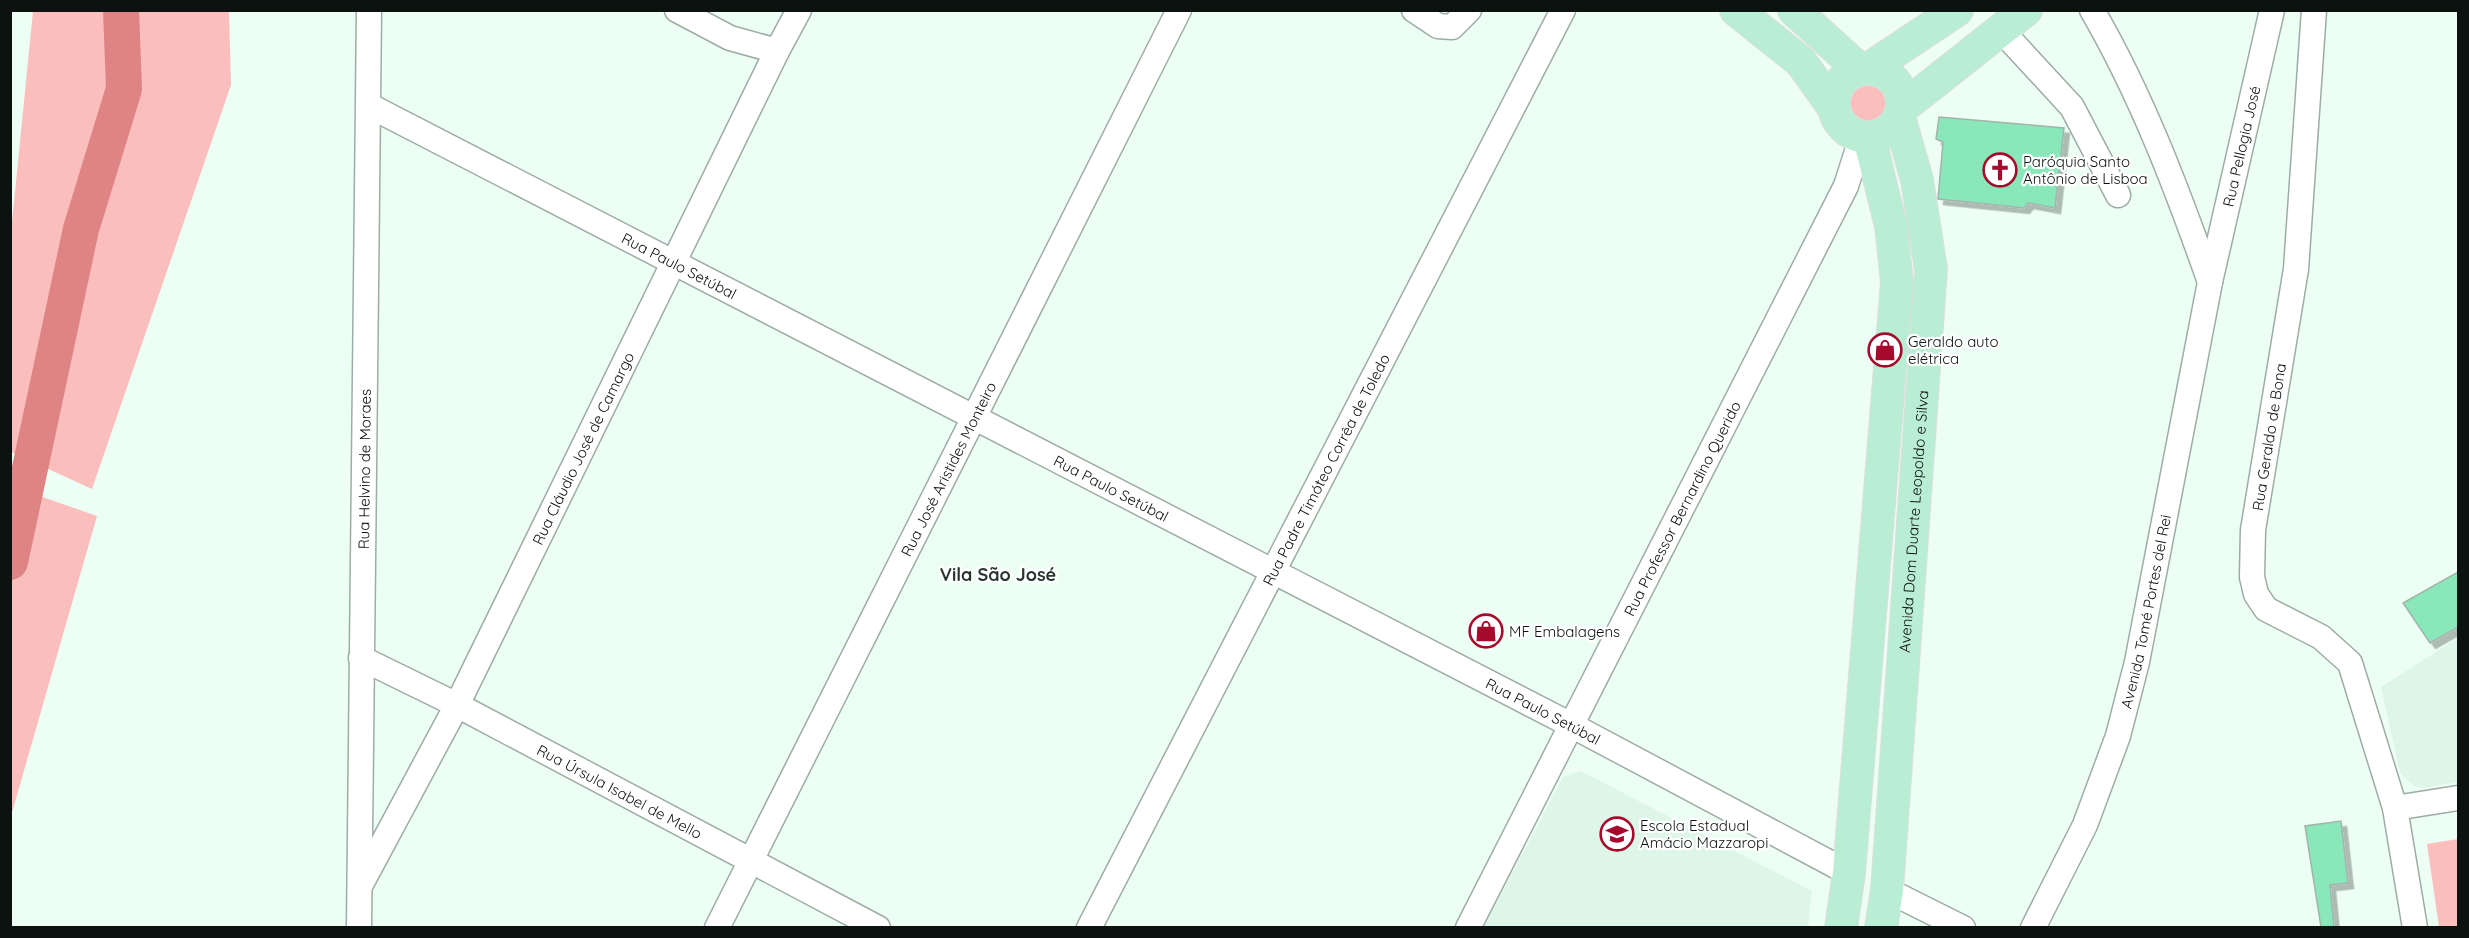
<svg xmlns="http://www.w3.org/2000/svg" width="2469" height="938" font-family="Quicksand,sans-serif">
  <defs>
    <filter id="shadow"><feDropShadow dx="5.5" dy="5.5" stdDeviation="0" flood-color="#0004"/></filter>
  </defs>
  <rect width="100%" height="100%" fill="#edfef5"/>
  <g fill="#ddf6e8">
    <path d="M2458 638V782L2422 788 2413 785 2400 773 2381 687Z"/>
    <path d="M1581 771 1812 891 1808 927H1484L1563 777Z"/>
  </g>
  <g fill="#fabebd">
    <path d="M33 11H229L231 85 92 489 11 452V232Z"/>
    <circle cx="1869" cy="102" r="24"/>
    <path d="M11 486 97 516 11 816 10 486Z"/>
    <path d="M2458 839V927H2439L2427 844Z"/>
  </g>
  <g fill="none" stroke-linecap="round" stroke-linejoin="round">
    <path stroke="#df8485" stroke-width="36" d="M10 562 81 229 124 89 121 10"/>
  </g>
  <g fill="#89e7b9" stroke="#a3b4ab" stroke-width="1.5" filter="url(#shadow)">
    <path d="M1939 117 2064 128 2055 208 2028 203 2024 208 1938 199 1943 142 1936 139Z"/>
    <path d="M2458 572V627L2430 643 2403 603Z"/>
    <path d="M2341 821 2348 883 2330 885 2334 927H2321L2305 826Z"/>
  </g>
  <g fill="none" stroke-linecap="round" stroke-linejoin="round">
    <g stroke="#9dada5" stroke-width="27">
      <g id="minor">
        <path d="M677 10 730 38 777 51"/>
        <path d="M1414 10 1438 26 1452 27 1469 10"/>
        <path d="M2092 10C2142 96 2177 189 2210 282"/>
        <path d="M2314 10 2296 269 2253 530 2252 577 2256 594 2266 609 2321 637 2350 663 2395 808 2415 928"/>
        <path d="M2001 30 2072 107 2118 195"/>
        <path id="s1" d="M370 106 1573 726 1849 873"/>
        <path id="s2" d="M361 658 457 705 878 928"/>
        <path d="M2395 808 2458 798"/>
        <path id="s3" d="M361 884 457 705 777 51 799 10"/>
        <path d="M1887 890 1963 928"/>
        <path id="s4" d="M359 928 369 10"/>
        <path id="s5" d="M717 928 1179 10"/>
        <path id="s6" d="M1089 928 1563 10"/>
        <path id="s7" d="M1468 928 1846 186 1862 136"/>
        <path id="s8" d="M2033 928 2085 825 2118 736 2137 662 2210 282 2272 10"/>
      </g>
    </g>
    <g stroke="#dddedd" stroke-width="34">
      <g id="major">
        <path d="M1736 10 1801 62 1833 107"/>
        <path d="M1794 10 1859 69"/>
        <path d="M1870 68 1957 10"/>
        <circle cx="1868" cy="103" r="34"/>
        <path d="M1902 108 2026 10"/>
        <path d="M1841 928 1849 873 1897 282 1891 226 1869 137"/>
        <path id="s9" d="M1881 928 1887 890 1931 269 1917 180 1899 117"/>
      </g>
    </g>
    <use href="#minor" stroke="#fff" stroke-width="24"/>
    <use href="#major" stroke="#baeed4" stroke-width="32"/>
  </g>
  <defs>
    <g id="church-ring" transform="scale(1.725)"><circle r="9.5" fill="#fff" stroke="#a5092b" stroke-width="1.5"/><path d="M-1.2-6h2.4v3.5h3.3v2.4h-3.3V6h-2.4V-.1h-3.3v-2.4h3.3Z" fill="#a5092b"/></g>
    <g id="shop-ring" transform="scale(1.725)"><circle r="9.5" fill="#fff" stroke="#a5092b" stroke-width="1.5"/><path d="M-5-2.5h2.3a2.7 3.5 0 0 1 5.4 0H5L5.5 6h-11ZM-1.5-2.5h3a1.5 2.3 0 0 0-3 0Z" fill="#a5092b"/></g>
    <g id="school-ring" transform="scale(1.725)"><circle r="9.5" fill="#fff" stroke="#a5092b" stroke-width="1.5"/><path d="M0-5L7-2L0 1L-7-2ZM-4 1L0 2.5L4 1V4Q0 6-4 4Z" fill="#a5092b"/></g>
  </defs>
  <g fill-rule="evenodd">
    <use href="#church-ring" x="2000" y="170"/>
    <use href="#shop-ring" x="1885" y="350"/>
    <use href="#shop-ring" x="1486" y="631"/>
    <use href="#school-ring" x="1617" y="834"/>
  </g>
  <g text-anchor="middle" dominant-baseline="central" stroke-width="4.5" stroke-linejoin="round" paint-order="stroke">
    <g font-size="15" fill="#0c120f" stroke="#fff">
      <text stroke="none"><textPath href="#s8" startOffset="813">Rua Pellogia José</textPath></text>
      <text stroke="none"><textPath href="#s1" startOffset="348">Rua Paulo Setúbal</textPath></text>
      <text transform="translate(2269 437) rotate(-81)">Rua Geraldo de Bona</text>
      <text stroke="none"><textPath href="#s3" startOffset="489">Rua Cláudio José de Camargo</textPath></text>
      <text stroke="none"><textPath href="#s5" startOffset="514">Rua José Aristides Monteiro</textPath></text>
      <text stroke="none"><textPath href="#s6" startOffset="516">Rua Padre Timóteo Corrêa de Toledo</textPath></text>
      <text stroke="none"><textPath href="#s4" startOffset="459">Rua Helvino de Moraes</textPath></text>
      <text stroke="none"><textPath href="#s1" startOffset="834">Rua Paulo Setúbal</textPath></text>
      <text stroke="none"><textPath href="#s7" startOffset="471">Rua Professor Bernardino Querido</textPath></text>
      <text stroke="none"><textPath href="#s9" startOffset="408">Avenida Dom Duarte Leopoldo e Silva</textPath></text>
      <text stroke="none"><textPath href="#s8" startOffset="338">Avenida Tomé Portes del Rei</textPath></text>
      <text stroke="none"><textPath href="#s1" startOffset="1320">Rua Paulo Setúbal</textPath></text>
      <text stroke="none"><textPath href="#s2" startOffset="291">Rua Úrsula Isabel de Mello</textPath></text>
    </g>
    <g font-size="15" fill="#0c120f" stroke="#fff" text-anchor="start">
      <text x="2023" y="161">Paróquia Santo<tspan x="2023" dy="17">Antônio de Lisboa</tspan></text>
      <text x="1908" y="341">Geraldo auto<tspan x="1908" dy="17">elétrica</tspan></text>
      <text x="1509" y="631">MF Embalagens</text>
      <text x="1640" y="825">Escola Estadual<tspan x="1640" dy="17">Amácio Mazzaropi</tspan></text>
    </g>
    <g font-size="18" font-weight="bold" fill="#29362f" stroke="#fff">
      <text x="998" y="574">Vila São José</text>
    </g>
  </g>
  <rect width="2469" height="938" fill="none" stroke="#0c120f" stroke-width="24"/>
</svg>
